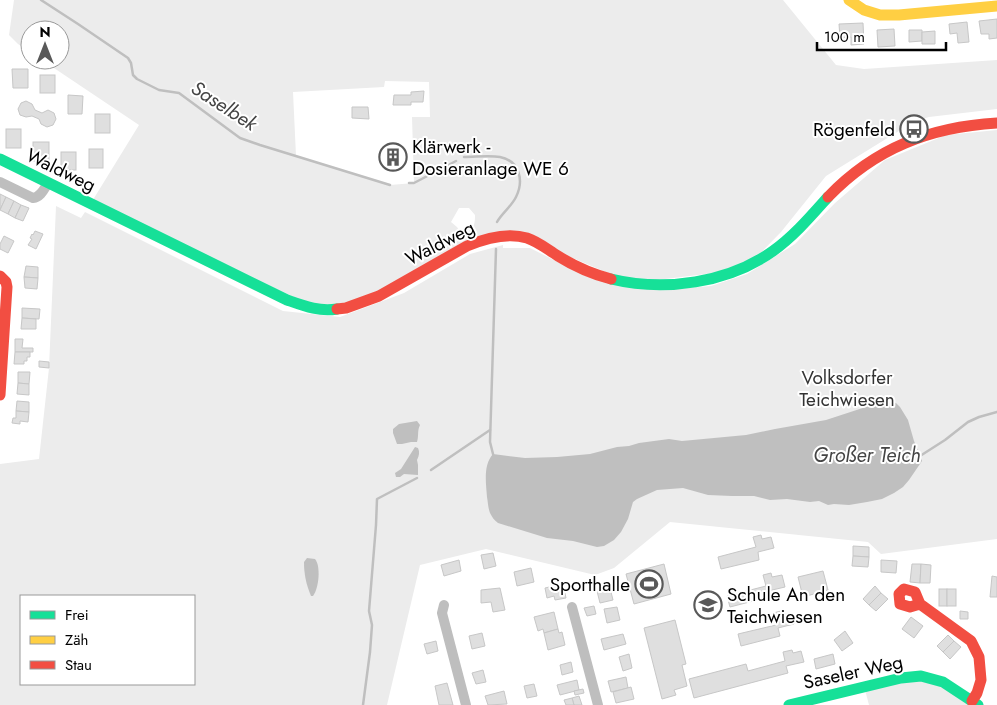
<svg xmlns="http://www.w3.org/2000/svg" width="997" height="705" font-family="Jost,sans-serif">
  <rect width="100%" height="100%" fill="#fff"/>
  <g fill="#ececec" fill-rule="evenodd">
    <path d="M14 0H783L836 65 864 69 997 60V109L929 117 915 121 826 176 781 232 748 266 739 270 632 283 544 246 496 237 379 296 322 310 91 203 139 125 42 60H60V30H30V52L18 44 9 35ZM385 81 429 82 430 117H412L414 183 390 185 296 156 293 92 384 87ZM459 208H469L475 215C475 218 475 224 473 227 471 230 468 230 467 234L462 235 457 227 451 222Z"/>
    <path d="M997 130V539L881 554 868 542 670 522 614 568 595 575 486 549 420 565 387 705H0V464L39 459 49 368 56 206 81 218 85 212 283 311 340 317 404 293 470 254 503 245V248H530L586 276 663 290 711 286 747 274 795 244 835 203 885 160 946 135ZM21 596H194V684H21Z"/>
    <path d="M922 681 941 686 968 705H869L864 686Z"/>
  </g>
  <g fill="#bfbfbf">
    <path d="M881 402 896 403 900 407 908 420 914 441 922 461 909 480 903 487 894 493 882 499 867 502 849 505 834 504 828 505 819 501 810 502 787 499 770 500 754 496H732L708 495 683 488 657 490 637 499 633 502 628 519 621 532 614 540 604 546 597 547 573 541 547 538 498 523C494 520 492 517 490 513 488 508 488 502 487 497 486 483 483 465 493 454L525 458 557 457 590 454 617 447 629 446 639 443 669 439 682 441 746 435 775 429 826 420Z"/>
    <path d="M417 421 420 425C417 431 419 436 417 442H411L402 444H397L393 433V429L399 424Z"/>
    <path d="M415 447 418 448C420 452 419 456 417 460L418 465V475L404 474 400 477H396L395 473 401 469Z"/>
    <path d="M307 558 315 559C321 566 319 588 313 596H311C306 584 304 574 304 562Z"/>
  </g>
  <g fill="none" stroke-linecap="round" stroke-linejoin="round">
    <g stroke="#bfbfbf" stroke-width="2.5">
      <path d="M41 0 78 24 128 58 131 63 133 75 137 79 159 90 179 93 240 138 260 145 390 185"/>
      <path d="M464 157C476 157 489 155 500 157 520 161 524 181 516 197 511 207 502 213 497 222"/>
      <path d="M409 183H414L456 161"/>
      <path d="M493 454 490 442 496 249"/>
      <path d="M920 456 945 440 968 422 979 417 997 412"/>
      <path d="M431 470 490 430"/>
      <path d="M363 705 370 652 372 625 369 611 376 525 377 499 417 478"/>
    </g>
  </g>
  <g fill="#dfdfdf" stroke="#c7c7c7">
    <path d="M997 19V38L989 39V34H981L979 21Z"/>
    <path d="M967 22 969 42 958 43 957 33 950 34 949 24Z"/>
    <path d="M863 23 864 44 851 45V37L840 38 839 24Z"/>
    <path d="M894 29 895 46 878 47 877 30Z"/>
    <path d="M909 30H922V41L909 42Z"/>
    <path d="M935 31V44H922V32Z"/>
    <path d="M12 69H28V88H13Z"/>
    <rect x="40" y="75" width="15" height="18"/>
    <path d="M424 91 423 102H411V105H393L394 95H411V92Z"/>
    <path d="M68 95 83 96 82 114H68Z"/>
    <path d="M26 101 32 104 35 110 42 113 48 110 54 113 56 119 53 125 47 127 41 124 39 119 32 116 26 117 20 115 18 109 21 103Z"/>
    <path d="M352 107H368L369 119 352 118Z"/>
    <rect x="95" y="114" width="15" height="19"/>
    <rect x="6" y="129" width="15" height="19"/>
    <rect x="33" y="142" width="16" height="19"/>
    <rect x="89" y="149" width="14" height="19"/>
    <path d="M389 149 397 150V164L388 163Z"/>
    <rect x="61" y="152" width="15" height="18"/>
    <path d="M0 194 6 197 0 210Z"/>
    <path d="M6 197 14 201 8 214 0 210Z"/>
    <path d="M14 201 21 205 15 218 8 214Z"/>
    <path d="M21 205 29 208 23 221 15 218Z"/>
    <path d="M35 231 43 234 36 249 28 245 32 239 30 238 32 234 33 235Z"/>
    <path d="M4 236 14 241 8 253 0 249V244Z"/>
    <path d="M26 266 38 267V278L24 277Z"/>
    <path d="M24 277 38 278 37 289 25 288Z"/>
    <path d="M22 308 40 309 39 319 22 318Z"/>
    <path d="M22 318 36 319V329H21Z"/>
    <path d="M15 339H23L22 348H33V352H15Z"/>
    <path d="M15 352H30V357H27V361H24V364H14Z"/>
    <path d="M39 361 49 362V368L39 367Z"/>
    <path d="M18 372H30L29 384 18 383Z"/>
    <path d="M18 383 29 384V395L17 394Z"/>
    <path d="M17 401 29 402V412L16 411Z"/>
    <path d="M16 411 29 412 28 422 20 421V424L12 423 13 418H16Z"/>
    <path d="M761 535 762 539 771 537 774 548 758 552 759 560 721 569 718 557 756 547 753 537Z"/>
    <path d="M853 546 869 547V557L853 556Z"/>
    <path d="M493 553 496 566 484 569 481 555Z"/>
    <path d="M853 556 869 557 868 567 852 566Z"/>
    <path d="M459 560 461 571 444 576 441 565Z"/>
    <path d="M881 560 897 561 896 573 881 572Z"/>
    <path d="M664 564 671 594 634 604 626 574Z"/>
    <path d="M912 564H921L920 583 910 582Z"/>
    <path d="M921 564 931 565 930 583H920Z"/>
    <path d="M531 568 534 582 517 586 514 572Z"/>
    <path d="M823 571 828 590 803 597 798 577Z"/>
    <path d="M771 573 772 577 782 575 785 587 768 591 769 597 730 607 727 596 766 586 763 575Z"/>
    <path d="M992 576 997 577V597H990Z"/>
    <path d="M563 584 566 598 555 600 554 596 547 598 545 588Z"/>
    <path d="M875 586 881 593 869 605 863 599Z"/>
    <path d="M500 588 505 610 493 612 491 602 481 603V590Z"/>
    <path d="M610 588 613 600 600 603 597 591Z"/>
    <rect x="939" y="589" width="8" height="17"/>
    <rect x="947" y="589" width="9" height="17"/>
    <path d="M881 593 888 599 876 611 869 605Z"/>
    <path d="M594 606 596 614 587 616 584 608Z"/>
    <path d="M617 607 620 620 607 623 604 609Z"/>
    <path d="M781 611 782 615 791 613 794 624 778 628 780 636 741 646 738 634 776 625 773 613Z"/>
    <path d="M960 611 968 612V619H960Z"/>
    <path d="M554 612 558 629 544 633 543 629 538 631 534 617Z"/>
    <path d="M911 617 923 626 914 638 902 629Z"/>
    <path d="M675 620 686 664 682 665 687 686 674 690 676 695 662 699 644 628Z"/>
    <path d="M558 629 559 633 562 632 565 645 548 650 544 633Z"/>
    <path d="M845 631 853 643 842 651 834 640Z"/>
    <path d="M482 633 485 646 472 649 469 636Z"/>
    <path d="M623 634 626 644 604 650 601 639Z"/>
    <path d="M948 635 954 641 943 652 937 646Z"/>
    <path d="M436 641 438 651 427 654 424 644Z"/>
    <path d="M954 641 961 647 950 659 943 652Z"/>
    <path d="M792 650 793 653 801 651 804 662 786 666 788 673 694 698 689 679 746 664 748 671 785 661 783 652Z"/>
    <path d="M629 654 632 668 623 671 619 657Z"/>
    <path d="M833 654 835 664 816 669 814 659Z"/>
    <path d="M571 662 573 672 562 675 560 665Z"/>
    <path d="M483 670 486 682 476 684 472 673Z"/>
    <path d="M626 677 628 688 611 692 608 681Z"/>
    <path d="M577 680 579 690 560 695 557 685Z"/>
    <path d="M447 683 453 705H439L435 686Z"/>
    <path d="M534 684 537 696 527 698 524 686Z"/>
    <path d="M631 687 634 699 616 703 613 692Z"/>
    <path d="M583 689 584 693 575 695 574 691Z"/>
    <path d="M504 691 507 704 488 705 485 696Z"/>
    <path d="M579 696 582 705H574L572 698Z"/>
    <path d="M572 698 574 705H566L564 700Z"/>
  </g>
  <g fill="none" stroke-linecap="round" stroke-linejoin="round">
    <g stroke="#bebebe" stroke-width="10">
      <path d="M0 182 33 198C41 197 44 189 48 183"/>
      <path d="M444 605 442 613 466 705"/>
      <path d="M572 607 598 705"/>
    </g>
    <g stroke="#16e098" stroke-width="11">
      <path d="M0 159 287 300C304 306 319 312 337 309"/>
      <path d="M611 279C665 292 728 283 773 251 794 236 811 216 828 197"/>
      <path d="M789 705 901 678 921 676 943 682 978 705"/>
    </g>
    <path stroke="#ffcf43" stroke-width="11" d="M849 0 864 10 880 15H899L997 6"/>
    <g stroke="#f24e42" stroke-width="11">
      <path d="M828 197C875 148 930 127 997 123"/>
      <path d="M0 276 6 282 7 287 0 395"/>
      <path d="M337 309 346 308 379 296 467 246C486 238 507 232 527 238 539 242 548 250 558 256 574 266 592 274 611 279"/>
      <path d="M920 604 910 607 900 604 899 594 904 589 915 592 920 604 971 641 979 657 981 680 977 693 972 701"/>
    </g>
  </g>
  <defs>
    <g id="bus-ring" transform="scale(1.4375)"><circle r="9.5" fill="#fff" stroke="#595959" stroke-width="1.5"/><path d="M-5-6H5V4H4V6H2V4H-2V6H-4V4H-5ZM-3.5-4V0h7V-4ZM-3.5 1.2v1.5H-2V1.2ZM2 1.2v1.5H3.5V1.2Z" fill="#595959"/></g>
    <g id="building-ring" transform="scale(1.4375)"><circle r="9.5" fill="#fff" stroke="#595959" stroke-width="1.5"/><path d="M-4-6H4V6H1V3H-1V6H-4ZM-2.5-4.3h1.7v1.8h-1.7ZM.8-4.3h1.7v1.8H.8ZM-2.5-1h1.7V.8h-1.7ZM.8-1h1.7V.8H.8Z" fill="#595959"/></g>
    <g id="stadium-ring" transform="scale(1.4375)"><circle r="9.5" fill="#fff" stroke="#595959" stroke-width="1.5"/><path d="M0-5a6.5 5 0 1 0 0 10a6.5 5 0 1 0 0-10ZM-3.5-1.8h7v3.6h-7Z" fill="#595959"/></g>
    <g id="school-ring" transform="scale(1.4375)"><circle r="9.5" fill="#fff" stroke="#595959" stroke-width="1.5"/><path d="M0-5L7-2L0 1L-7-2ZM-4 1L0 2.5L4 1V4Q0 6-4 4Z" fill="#595959"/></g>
  </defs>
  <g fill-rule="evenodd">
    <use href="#bus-ring" x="914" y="129"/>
    <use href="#building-ring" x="393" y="157"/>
    <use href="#stadium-ring" x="649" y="584"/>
    <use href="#school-ring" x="708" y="605"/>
  </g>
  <g text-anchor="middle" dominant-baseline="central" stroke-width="4" stroke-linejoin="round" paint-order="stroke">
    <g font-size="19" fill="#000" stroke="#fff" text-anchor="end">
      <text x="895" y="129">Rögenfeld</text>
      <text x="412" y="146" text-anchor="start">Klärwerk -<tspan x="412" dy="22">Dosieranlage WE 6</tspan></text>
      <text x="630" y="584">Sporthalle</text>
      <text x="727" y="594" text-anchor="start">Schule An den<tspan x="727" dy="22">Teichwiesen</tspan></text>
    </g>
    <g font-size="19" fill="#000" stroke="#fff">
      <text transform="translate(61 170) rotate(26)">Waldweg</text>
      <text transform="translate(440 243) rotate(-27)">Waldweg</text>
      <text transform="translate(853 672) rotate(-12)">Saseler Weg</text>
    </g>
    <g font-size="19" fill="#333" stroke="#fff">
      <text x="847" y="377">Volksdorfer<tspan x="847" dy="22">Teichwiesen</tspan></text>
    </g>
    <g font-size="20" font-style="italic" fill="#444" stroke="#fff">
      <text transform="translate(224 106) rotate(33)">Saselbek</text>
      <text x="867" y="455">Großer Teich</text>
    </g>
  </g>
  <rect x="20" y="595" width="175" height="90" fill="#ffffff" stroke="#999999"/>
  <rect x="30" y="611" width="25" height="8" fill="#16e098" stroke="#999999"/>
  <text x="65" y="620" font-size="15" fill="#000000">Frei</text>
  <rect x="30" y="636" width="25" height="8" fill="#ffcf43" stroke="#999999"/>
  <text x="65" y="645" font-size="15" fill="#000000">Zäh</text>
  <rect x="30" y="661" width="25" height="8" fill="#f24e42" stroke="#999999"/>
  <text x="65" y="670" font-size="15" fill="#000000">Stau</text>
  <g transform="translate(45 45)"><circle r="24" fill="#ffffff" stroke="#999999"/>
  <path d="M0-4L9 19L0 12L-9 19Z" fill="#595959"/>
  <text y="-8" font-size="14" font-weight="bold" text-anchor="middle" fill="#000000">N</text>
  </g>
  <path d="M817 42v8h129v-8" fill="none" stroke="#000000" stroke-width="2.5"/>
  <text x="824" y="42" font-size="15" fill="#000000" stroke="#ffffff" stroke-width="4" paint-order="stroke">100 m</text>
</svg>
